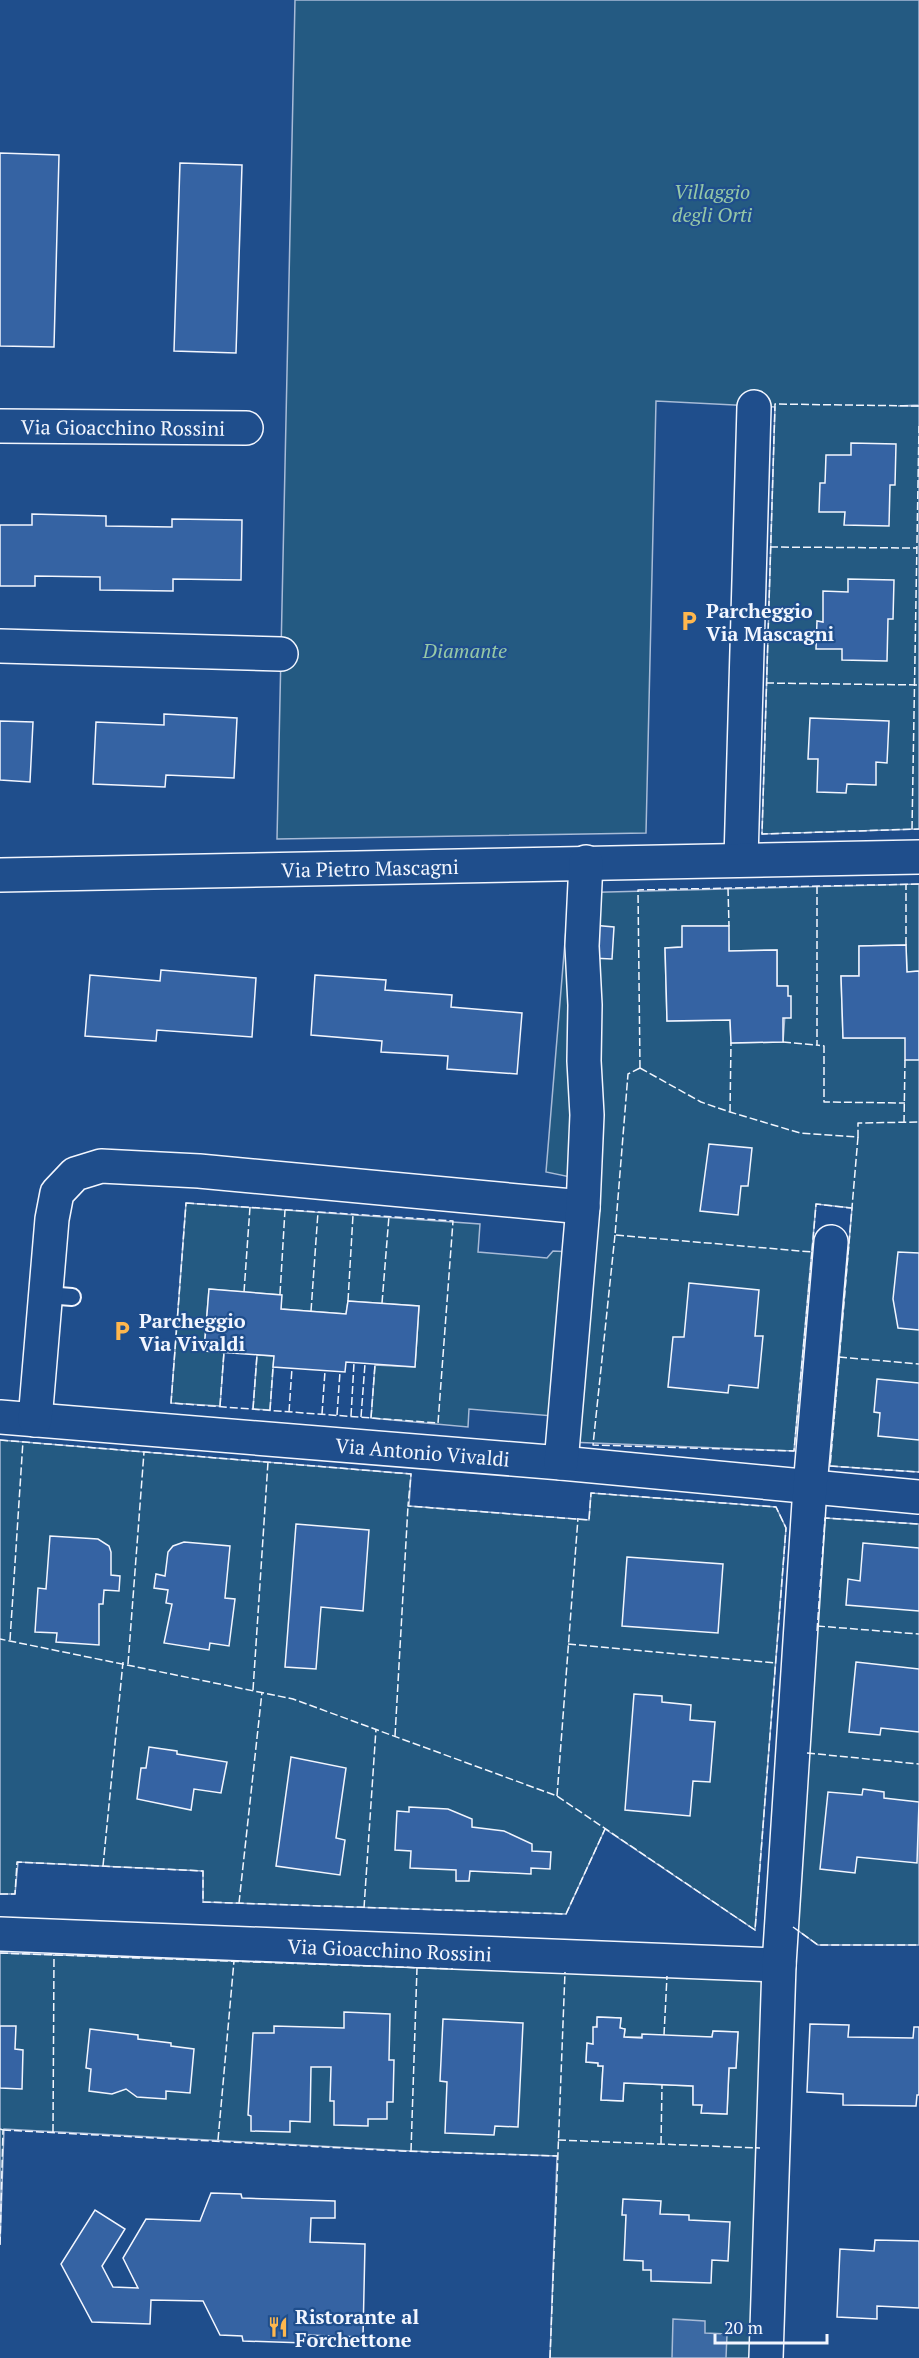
<svg xmlns="http://www.w3.org/2000/svg" width="919" height="2358" font-family="'PT Serif',serif">
  <rect width="100%" height="100%" fill="#1f4e8c"/>
  <g fill="#245a82" stroke="#a8bbd7" stroke-width="1.5" fill-rule="evenodd">
    <path d="M295 0H919V405L898 406H919V829L762 834 775 407 656 401 646 833 277 839Z"/>
    <path d="M919 884V971L907 972 906 945 859 946V976H841L843 1038H905L919 1060V1472L830 1466 852 1208 816 1204 794 1451 568 1442 590 1181 546 1172 569 893ZM683 926H728L729 951 777 950V986H787L783 1042 731 1043 730 1020 667 1021 665 948 682 947Z"/>
    <path d="M186 1203 480 1224 478 1252 547 1258 553 1251 572 1252 553 1416 469 1409 468 1427 371 1418 375 1365 415 1367 419 1306 348 1301 346 1314 281 1309V1295L209 1289 204 1350 224 1352 220 1406 171 1403Z"/>
    <path d="M257 1355 274 1356 270 1410 253 1409Z"/>
    <path d="M0 1440 411 1474 409 1506 589 1520 591 1493 776 1507 786 1528 755 1930 605 1829 566 1914 203 1902V1871L18 1862 15 1894H0Z"/>
    <path d="M825 1518 919 1524V1945H818L793 1927Z"/>
    <path d="M0 1953 764 1979 753 2358H550L557 2156 411 2151 4 2129 0 2245ZM598 2017 621 2018 620 2028 625 2029 624 2037H712L713 2031 738 2032 736 2068H729L727 2114 702 2113V2105L693 2104V2086L624 2083 623 2101 601 2100 603 2066H598V2063L586 2062 587 2044H593Z"/>
  </g>
  <path fill="#3b69a3" stroke="#a8bbd7" stroke-width="1.5" d="M673 2319 705 2321V2333L727 2334 726 2358H672Z"/>
  <g fill="#3563a3" stroke="#f2f6ff" stroke-width="1.5">
    <path d="M0 153 59 155 54 347 0 346Z"/>
    <path d="M180 163 242 165 236 353 174 351Z"/>
    <path d="M851 443 896 444 895 485H890L889 526 844 525 845 512H819L820 483H825L826 455H851Z"/>
    <path d="M32 514 106 516V526L172 527V519L242 520 241 580 173 579V591L100 590V577L35 576V586H0V525H32Z"/>
    <path d="M848 579 894 580 893 619H888L887 661 842 660V649H816L817 621 823 622V591L848 592Z"/>
    <path d="M164 714 237 718 234 778 166 775 165 787 93 784 96 722 164 725Z"/>
    <path d="M810 718 889 721 887 763 876 762V785L847 784 846 793 817 792 818 759H808Z"/>
    <path d="M0 721 33 722 30 782 0 780Z"/>
    <path d="M592 925 614 927 612 959 591 958Z"/>
    <path d="M682 926H729V951L777 950V986H788V996H791V1018H783V1042L731 1043 730 1020 667 1021 665 948 682 947Z"/>
    <path d="M906 945 907 972 919 971V1060H905V1038H843L841 976H859V946Z"/>
    <path d="M161 970 256 978 252 1037 157 1030 156 1041 85 1036 90 975 160 981Z"/>
    <path d="M315 975 386 980 385 990 452 995 451 1007 522 1013 517 1074 447 1069 448 1056 381 1052 382 1041 311 1035Z"/>
    <path d="M709 1144 752 1148 748 1186H741L738 1215 700 1211Z"/>
    <path d="M898 1252 919 1253V1330L898 1328 893 1299Z"/>
    <path d="M689 1283 759 1290 755 1336H763L758 1388 729 1385 728 1393 668 1387 673 1337H684Z"/>
    <path d="M209 1289 282 1295 281 1309 346 1314 348 1301 419 1306 415 1367 346 1362 345 1372 273 1367 274 1356 204 1351Z"/>
    <path d="M877 1379 919 1383V1440L878 1436 880 1413 874 1412Z"/>
    <path d="M296 1524 369 1530 363 1611 321 1607 316 1669 285 1667Z"/>
    <path d="M50 1536 98 1539 109 1546 111 1552V1575L120 1576 119 1591 104 1590 103 1604H99V1645L56 1642 57 1633 35 1632 38 1588 46 1589Z"/>
    <path d="M184 1542 230 1546 225 1598 235 1599 229 1646 210 1643 209 1650 164 1643 172 1604 166 1603 168 1590 154 1588 156 1574 165 1576 168 1552 173 1546Z"/>
    <path d="M863 1543 919 1548V1611L846 1605 848 1579 860 1581Z"/>
    <path d="M627 1557 723 1564 718 1633 622 1626Z"/>
    <path d="M856 1662 919 1669V1732L881 1728 880 1735 849 1732Z"/>
    <path d="M634 1694 662 1696V1702L691 1705 690 1720 715 1722 710 1782 693 1781 690 1816 625 1810Z"/>
    <path d="M149 1747 177 1751V1754L227 1762 221 1793 194 1789 191 1810 137 1799 141 1768H146Z"/>
    <path d="M291 1757 346 1768 336 1838 345 1840 340 1875 276 1866Z"/>
    <path d="M863 1789 884 1792V1798L919 1802 917 1863 857 1857 855 1873 820 1869 828 1792 862 1795Z"/>
    <path d="M409 1807 448 1809 472 1819V1827L504 1831 532 1844V1851L551 1852 550 1869 531 1868V1874L470 1871 469 1881H456V1870L410 1868 411 1851 395 1850 397 1811 409 1812Z"/>
    <path d="M344 2012 390 2014 389 2060H394L393 2102H387V2119H368V2126L334 2125V2101H330L331 2067H311L310 2122 290 2121V2132L251 2131V2116L248 2115 253 2033H274V2026L344 2028Z"/>
    <path d="M597 2017 621 2018 620 2028 625 2029 624 2037 642 2038V2034L712 2037 713 2031 738 2032 736 2068H729L727 2114 701 2113 702 2105H693V2086L624 2083 623 2101 601 2100 603 2066H598V2063L586 2062 587 2043 593 2044V2027H597Z"/>
    <path d="M443 2019 523 2023 518 2127 495 2126 494 2135 445 2133 447 2082 440 2081Z"/>
    <path d="M810 2024 849 2025 848 2037 913 2038 914 2027H919V2095H917L916 2106 843 2105V2094L807 2092Z"/>
    <path d="M0 2026H16L15 2049 23 2050 22 2089 0 2088Z"/>
    <path d="M90 2029 138 2035V2039L171 2043V2046L194 2049 190 2093 166 2091V2099L137 2097 126 2089 112 2094 89 2091 91 2069 86 2068Z"/>
    <path d="M211 2193 241 2194 242 2198 335 2201V2218H311L310 2242 365 2244 363 2337 305 2335V2343L243 2341 242 2336 220 2335 203 2301 151 2300 150 2324 92 2322 61 2264 95 2210 125 2229 102 2266 113 2287 138 2288 123 2258 146 2219 200 2221Z"/>
    <path d="M623 2199 661 2201 660 2214 689 2215V2220L730 2222 728 2261 712 2260 711 2283 651 2281V2270H643V2261L624 2260 626 2215H622Z"/>
    <path d="M875 2240 919 2241V2308L877 2306V2319L837 2317 840 2249 874 2251Z"/>
  </g>
  <g fill="none" stroke-linecap="round" stroke-linejoin="round">
    <g stroke="#f2f6ff" stroke-width="20">
      <path id="lane" d="M46 1295 72 1297"/>
    </g>
    <g stroke="#f2f6ff" stroke-width="36">
      <g id="street">
        <path id="s1" d="M0 426 246 428"/>
        <path d="M0 646 281 654"/>
        <path d="M741 859 754 407"/>
        <path id="s2" d="M0 875 919 857"/>
        <path id="s3" d="M0 1417 561 1463 919 1497"/>
        <path d="M35 1420 52 1219 57 1193 75 1174 101 1166 199 1171 583 1207"/>
        <path d="M561 1463 583 1207 587 1115 584 1061 585 1005 582 946 586 862"/>
        <path id="s4" d="M0 1934 779 1965"/>
        <path d="M766 2358 779 1965 810 1487 831 1242"/>
      </g>
    </g>
    <use href="#lane" stroke="#1f4e8c" stroke-width="16"/>
    <use href="#street" stroke="#1f4e8c" stroke-width="33"/>
    <g stroke="#f2f6ff" stroke-width="1.5" stroke-dasharray="8 3" stroke-linecap="butt">
      <path d="M919 406 775 404 762 834 919 829"/>
      <path d="M770 547 917 548"/>
      <path d="M766 683 919 685"/>
      <path d="M912 829 919 426"/>
      <path d="M817 886V1045L824 1046V1102L905 1103"/>
      <path d="M728 888 729 926"/>
      <path d="M906 945V884"/>
      <path d="M783 1042 817 1045"/>
      <path d="M640 1068 638 890 919 884"/>
      <path d="M640 1068 628 1074 615 1235 812 1252 816 1204 851 1208"/>
      <path d="M640 1068 701 1102 730 1112 800 1133 858 1137V1123L919 1122"/>
      <path d="M730 1112 731 1043"/>
      <path d="M904 1123 905 1060"/>
      <path d="M858 1137 830 1466 919 1472"/>
      <path d="M186 1203 453 1221 438 1423 171 1403Z"/>
      <path d="M615 1235 593 1445 794 1451 812 1252"/>
      <path d="M244 1292 250 1207"/>
      <path d="M280 1294 285 1210"/>
      <path d="M348 1301 353 1215"/>
      <path d="M382 1303 389 1216"/>
      <path d="M311 1311 318 1212"/>
      <path d="M839 1357 919 1364"/>
      <path d="M220 1406 224 1352"/>
      <path d="M253 1409 257 1355"/>
      <path d="M270 1410 273 1367"/>
      <path d="M289 1412 292 1368"/>
      <path d="M322 1414 325 1371"/>
      <path d="M337 1415 340 1372"/>
      <path d="M351 1416 354 1363"/>
      <path d="M361 1417 365 1364"/>
      <path d="M371 1418 375 1365"/>
      <path d="M0 1440 411 1474 408 1506 589 1520 591 1493 776 1507 786 1528 755 1930 557 1796 293 1699 0 1639"/>
      <path d="M817 1626 919 1634"/>
      <path d="M817 1631 825 1518 919 1524"/>
      <path d="M10 1640 23 1441"/>
      <path d="M568 1644 776 1663"/>
      <path d="M128 1664 144 1452"/>
      <path d="M253 1690 268 1462"/>
      <path d="M395 1736 408 1506"/>
      <path d="M807 1753 919 1764"/>
      <path d="M557 1796 578 1518"/>
      <path d="M103 1866 123 1662"/>
      <path d="M0 1894H15L17 1862 203 1871V1902L566 1914 605 1829"/>
      <path d="M239 1903 262 1692"/>
      <path d="M364 1908 376 1729"/>
      <path d="M793 1927 818 1945H919"/>
      <path d="M0 1953 453 1969"/>
      <path d="M664 2035 667 1976"/>
      <path d="M0 2129 3 2130 0 2245"/>
      <path d="M3 2130 401 2151 557 2156"/>
      <path d="M53 2132 54 1955"/>
      <path d="M218 2140 234 1961"/>
      <path d="M558 2140 760 2148"/>
      <path d="M661 2144 662 2085"/>
      <path d="M411 2151 417 1968"/>
      <path d="M550 2358 565 1972"/>
    </g>
  </g>
  <defs>
    <g id="parking-bare" transform="scale(1.62)"><path d="M-3.5-5.5H1a3.5 3.5 0 0 1 0 7H-1V5.5H-3.5ZM-1-3.4V-.6H.8a1.4 1.4 0 0 0 0-2.8Z" fill="#ffb74d" stroke="#1f4e8c" stroke-width="2.5" paint-order="stroke"/></g>
    <g id="restaurant-bare" transform="scale(1.62)"><path d="M-5-6h1v4h1v-4h1v4h1v-4h1v5L-1.5 .5V6h-2V.5L-5-1ZM5-6V6H3V1.5H1.5Q1.5-4 5-6Z" fill="#ffb74d" stroke="#1f4e8c" stroke-width="2.5" paint-order="stroke"/></g>
  </defs>
  <g fill-rule="evenodd">
    <use href="#parking-bare" x="689" y="621"/>
    <use href="#parking-bare" x="122" y="1331"/>
    <use href="#restaurant-bare" x="278" y="2327"/>
  </g>
  <g text-anchor="middle" dominant-baseline="central" stroke-width="4.5" stroke-linejoin="round" paint-order="stroke">
    <g font-size="20" font-style="italic" fill="#97c8a6" stroke="#1f4e8c">
      <text x="712" y="191">Villaggio<tspan x="712" dy="23">degli Orti</tspan></text>
      <text x="465" y="650">Diamante</text>
    </g>
    <g font-size="20" fill="#f2f6ff" stroke="#1f4e8c">
      <text stroke="none"><textPath href="#s1" startOffset="123">Via Gioacchino Rossini</textPath></text>
      <text stroke="none"><textPath href="#s2" startOffset="370">Via Pietro Mascagni</textPath></text>
      <text stroke="none"><textPath href="#s3" startOffset="424">Via Antonio Vivaldi</textPath></text>
      <text stroke="none"><textPath href="#s4" startOffset="390">Via Gioacchino Rossini</textPath></text>
    </g>
    <g font-size="20" font-weight="bold" fill="#f2f6ff" stroke="#1f4e8c" text-anchor="start">
      <text x="706" y="610">Parcheggio<tspan x="706" dy="23">Via Mascagni</tspan></text>
      <text x="139" y="1320">Parcheggio<tspan x="139" dy="23">Via Vivaldi</tspan></text>
      <text x="295" y="2316">Ristorante al<tspan x="295" dy="23">Forchettone</tspan></text>
    </g>
  </g>
  <path d="M715 2334v9h112v-9" fill="none" stroke="#f2f6ff" stroke-width="3"/>
  <text x="724" y="2334" font-size="18" fill="#f2f6ff" stroke="#1f4e8c" stroke-width="4.5" paint-order="stroke">20 m</text>
</svg>
